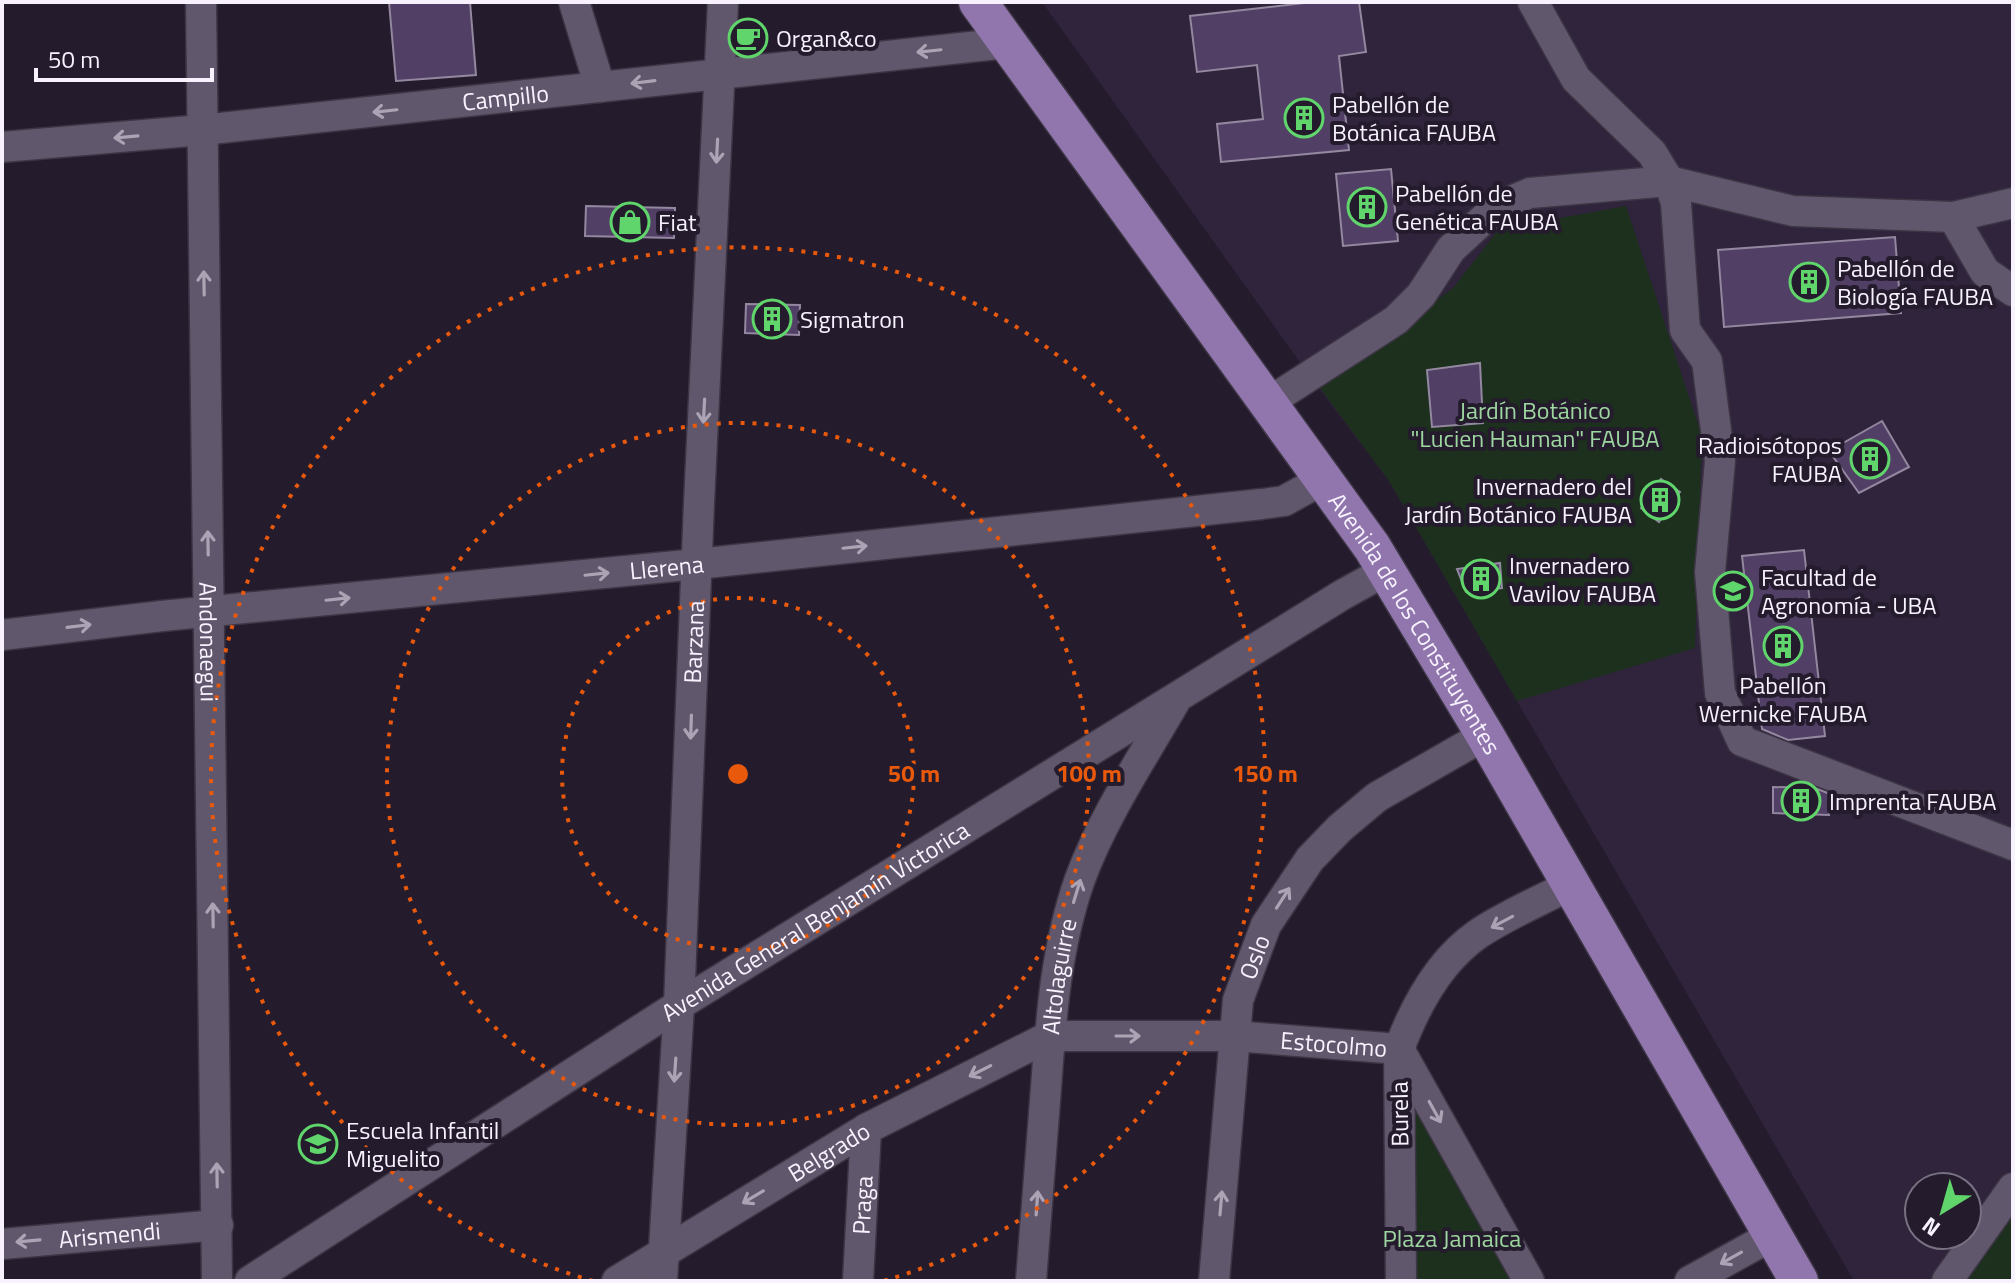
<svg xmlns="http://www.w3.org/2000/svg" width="2015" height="1283" font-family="'Titillium Web',sans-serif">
  <rect width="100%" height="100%" fill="#241b2d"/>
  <path fill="#2f243c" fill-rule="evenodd" d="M1042 2H2013V1216L1966 1281H1854L1389 481 1309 375ZM1919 1187H1967V1235H1919Z"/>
  <g fill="#1c301d">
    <path d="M1626 206 1702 436 1695 648 1517 701 1389 481 1320 388 1453 288 1499 229Z"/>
    <path d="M1409 1077 1523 1281H1410Z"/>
    <path d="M2013 1216V1281H1966Z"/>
  </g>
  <g fill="#513f65" stroke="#93889f" stroke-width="2">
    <path d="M389 2H470L476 75 396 81Z"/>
    <path d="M1313 2H1359L1366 52 1339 56 1349 150 1221 162 1217 124 1263 119 1257 65 1197 72 1190 16Z"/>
    <path d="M1391 169 1398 241 1343 246 1336 174Z"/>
    <path d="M586 206 675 208 674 238 585 236Z"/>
    <path d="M1895 237 1901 313 1724 327 1718 250Z"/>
    <path d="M746 304 800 305 799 335 745 333Z"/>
    <path d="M1480 363 1483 423 1432 427 1427 370Z"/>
    <path d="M1882 421 1909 467 1859 493 1829 451Z"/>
    <path d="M1661 479 1680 492 1659 522 1641 508Z"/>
    <path d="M1804 550 1825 736 1788 740 1762 729 1742 556Z"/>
    <path d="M1500 563 1502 588 1466 592 1457 569Z"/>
    <path d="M1773 787 1815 788 1830 794 1829 815 1773 813Z"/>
  </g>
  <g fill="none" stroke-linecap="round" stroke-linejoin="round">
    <g stroke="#3c3544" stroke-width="33">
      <g id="minor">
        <path id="s1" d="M201 2 217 1281"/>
        <path d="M574 2 600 87"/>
        <path d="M1533 2 1576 79 1652 153 1669 181 1676 203 1685 330 1707 361 1720 461 1710 572 1720 693 1742 741 2013 845"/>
        <path id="s2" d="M2 147 202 130 1007 43"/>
        <path d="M1953 217 1985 272 2013 291"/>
        <path d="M1269 402 1396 320 1421 295 1451 249 1488 215 1506 203 1530 193 1669 181 1793 211 1953 217 2013 203"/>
        <path id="s3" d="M2 635 162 616 697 564 1262 504 1284 501 1324 479"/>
        <path id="s4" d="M2 1244 218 1225"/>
        <path id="s5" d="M250 1281 679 1005 1342 595 1387 570"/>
        <path id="s6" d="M617 1281 866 1129 1050 1036H1234L1399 1049 1529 1281"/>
        <path id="s7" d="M662 1281 679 1005 699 503 723 2"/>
        <path id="s8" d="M858 1281 866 1129"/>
        <path id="s9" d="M1031 1281C1036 1217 1041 1152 1046 1088 1051 1017 1056 947 1080 879 1103 817 1141 760 1174 703"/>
        <path id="s10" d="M1214 1281 1238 1000 1266 925 1310 859 1340 828 1377 797 1485 735"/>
        <path d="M1401 1281 1399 1049C1415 1006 1439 961 1478 934 1506 915 1540 901 1570 885"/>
        <path d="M1690 1281 1773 1235"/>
        <path d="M1947 1281 2013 1188"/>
      </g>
    </g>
    <g stroke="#3c3544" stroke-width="41">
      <g id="major">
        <path id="s11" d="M978 2 1372 547 1485 735 1799 1281"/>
      </g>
    </g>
    <use href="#minor" stroke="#61576c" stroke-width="30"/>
    <use href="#major" stroke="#9176ad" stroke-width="38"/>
  </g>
  <defs><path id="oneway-shaft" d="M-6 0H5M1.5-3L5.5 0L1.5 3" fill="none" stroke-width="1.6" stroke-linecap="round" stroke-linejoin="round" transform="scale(2)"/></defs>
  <g stroke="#aca4b5">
    <use href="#oneway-shaft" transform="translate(929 51) rotate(174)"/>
    <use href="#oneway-shaft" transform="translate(643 82) rotate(173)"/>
    <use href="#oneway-shaft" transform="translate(385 111) rotate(174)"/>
    <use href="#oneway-shaft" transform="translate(126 137) rotate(175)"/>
    <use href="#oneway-shaft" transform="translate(717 151) rotate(93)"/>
    <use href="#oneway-shaft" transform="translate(204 283) rotate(-91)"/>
    <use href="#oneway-shaft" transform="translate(704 411) rotate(93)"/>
    <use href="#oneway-shaft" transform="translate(208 543) rotate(-91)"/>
    <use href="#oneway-shaft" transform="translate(855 547) rotate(-6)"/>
    <use href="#oneway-shaft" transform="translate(597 574) rotate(-6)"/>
    <use href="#oneway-shaft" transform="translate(338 599) rotate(-6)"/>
    <use href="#oneway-shaft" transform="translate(79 626) rotate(-7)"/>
    <use href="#oneway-shaft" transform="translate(691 727) rotate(92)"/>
    <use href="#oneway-shaft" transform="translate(1077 891) rotate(-73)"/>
    <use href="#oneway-shaft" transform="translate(1283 898) rotate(-57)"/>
    <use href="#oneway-shaft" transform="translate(213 915) rotate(-91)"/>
    <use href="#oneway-shaft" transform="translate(1502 922) rotate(152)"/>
    <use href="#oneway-shaft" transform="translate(1128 1036)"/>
    <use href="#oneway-shaft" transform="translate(675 1070) rotate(94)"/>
    <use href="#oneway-shaft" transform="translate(980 1071) rotate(153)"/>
    <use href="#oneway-shaft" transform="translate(1435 1112) rotate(61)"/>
    <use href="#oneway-shaft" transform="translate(217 1175) rotate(-91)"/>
    <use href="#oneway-shaft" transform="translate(753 1197) rotate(149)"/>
    <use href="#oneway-shaft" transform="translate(1037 1203) rotate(-86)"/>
    <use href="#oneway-shaft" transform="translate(1221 1203) rotate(-85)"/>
    <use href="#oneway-shaft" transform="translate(28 1241) rotate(175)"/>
    <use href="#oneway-shaft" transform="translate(1731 1258) rotate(151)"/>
  </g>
  <g fill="none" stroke="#e8590c" stroke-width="4" stroke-dasharray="4 8">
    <circle cx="738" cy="774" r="176"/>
    <circle cx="738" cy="774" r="351"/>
    <path d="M593 1281A527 527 0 1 1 883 1281"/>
  </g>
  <defs>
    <g id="cafe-ring" transform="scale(2)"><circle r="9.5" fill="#241b2d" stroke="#60d56b" stroke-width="1.5"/><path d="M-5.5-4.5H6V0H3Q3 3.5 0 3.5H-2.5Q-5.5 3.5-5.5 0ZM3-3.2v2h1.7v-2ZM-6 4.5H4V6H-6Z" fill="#60d56b"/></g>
    <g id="building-ring" transform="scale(2)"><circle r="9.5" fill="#241b2d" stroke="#60d56b" stroke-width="1.5"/><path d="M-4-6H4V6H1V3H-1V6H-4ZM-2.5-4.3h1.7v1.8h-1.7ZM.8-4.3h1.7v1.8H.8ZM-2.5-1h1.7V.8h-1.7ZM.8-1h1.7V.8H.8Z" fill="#60d56b"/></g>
    <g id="shop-ring" transform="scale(2)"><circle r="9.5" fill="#241b2d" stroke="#60d56b" stroke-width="1.5"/><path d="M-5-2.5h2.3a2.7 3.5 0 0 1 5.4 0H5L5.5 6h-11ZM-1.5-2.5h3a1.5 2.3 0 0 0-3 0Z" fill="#60d56b"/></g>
    <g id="university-ring" transform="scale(2)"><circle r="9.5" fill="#241b2d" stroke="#60d56b" stroke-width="1.5"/><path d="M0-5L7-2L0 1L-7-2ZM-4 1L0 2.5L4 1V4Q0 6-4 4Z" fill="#60d56b"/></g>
    <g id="school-ring" transform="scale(2)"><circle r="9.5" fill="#241b2d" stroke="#60d56b" stroke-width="1.5"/><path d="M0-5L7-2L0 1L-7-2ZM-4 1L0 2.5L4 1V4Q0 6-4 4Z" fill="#60d56b"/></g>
  </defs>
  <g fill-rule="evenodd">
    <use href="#cafe-ring" x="748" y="38"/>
    <use href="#building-ring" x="1304" y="118"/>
    <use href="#building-ring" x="1367" y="207"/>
    <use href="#shop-ring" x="630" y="222"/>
    <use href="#building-ring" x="1809" y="282"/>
    <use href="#building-ring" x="772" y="319"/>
    <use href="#building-ring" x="1870" y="459"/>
    <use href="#building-ring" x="1660" y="500"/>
    <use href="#building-ring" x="1481" y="579"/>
    <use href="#university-ring" x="1733" y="591"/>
    <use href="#building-ring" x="1783" y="646"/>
    <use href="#building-ring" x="1801" y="801"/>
    <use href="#school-ring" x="318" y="1144"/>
  </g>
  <g text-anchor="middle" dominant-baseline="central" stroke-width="8" stroke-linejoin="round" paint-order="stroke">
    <g font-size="24" fill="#f7f2fe" stroke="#241b2d" text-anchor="start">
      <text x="776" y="38">Organ&amp;co</text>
      <text x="1332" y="104">Pabellón de<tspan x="1332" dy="28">Botánica FAUBA</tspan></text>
      <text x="1395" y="193">Pabellón de<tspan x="1395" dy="28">Genética FAUBA</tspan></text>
      <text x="658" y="222">Fiat</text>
      <text x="1837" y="268">Pabellón de<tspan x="1837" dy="28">Biología FAUBA</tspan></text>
      <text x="800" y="319">Sigmatron</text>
      <text x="1842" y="445" text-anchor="end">Radioisótopos<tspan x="1842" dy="28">FAUBA</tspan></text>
      <text x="1632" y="486" text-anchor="end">Invernadero del<tspan x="1632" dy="28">Jardín Botánico FAUBA</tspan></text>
      <text x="1509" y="565">Invernadero<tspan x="1509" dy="28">Vavilov FAUBA</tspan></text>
      <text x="1761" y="577">Facultad de<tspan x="1761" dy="28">Agronomía - UBA</tspan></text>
      <text x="1783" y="685" text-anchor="middle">Pabellón<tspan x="1783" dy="28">Wernicke FAUBA</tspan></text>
      <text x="1829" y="801">Imprenta FAUBA</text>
      <text x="346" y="1130">Escuela Infantil<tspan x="346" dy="28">Miguelito</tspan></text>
    </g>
    <g font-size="24" fill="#f7f2fe" stroke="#241b2d">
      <text stroke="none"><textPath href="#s2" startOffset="506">Campillo</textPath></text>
      <text stroke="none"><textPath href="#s3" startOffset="668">Llerena</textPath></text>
      <text stroke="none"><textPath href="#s11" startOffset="760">Avenida de los Constituyentes</textPath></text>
      <text stroke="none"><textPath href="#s1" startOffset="640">Andonaegui</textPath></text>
      <text stroke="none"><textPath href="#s7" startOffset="640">Barzana</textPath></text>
      <text stroke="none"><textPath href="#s5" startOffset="670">Avenida General Benjamín Victorica</textPath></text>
      <text stroke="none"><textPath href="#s10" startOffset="328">Oslo</textPath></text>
      <text stroke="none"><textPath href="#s9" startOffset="306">Altolaguirre</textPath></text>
      <text stroke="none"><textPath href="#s6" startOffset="782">Estocolmo</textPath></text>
      <text transform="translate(1399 1114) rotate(-91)">Burela</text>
      <text stroke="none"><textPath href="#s6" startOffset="248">Belgrado</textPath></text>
      <text stroke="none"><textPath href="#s8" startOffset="76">Praga</textPath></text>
      <text stroke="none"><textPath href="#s4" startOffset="108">Arismendi</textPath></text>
    </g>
    <g font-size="24" fill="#9dd79f" stroke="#241b2d">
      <text x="1535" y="410">Jardín Botánico<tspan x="1535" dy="28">"Lucien Hauman" FAUBA</tspan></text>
      <text x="1452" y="1238">Plaza Jamaica</text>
    </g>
  </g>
  <circle cx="738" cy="774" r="12" fill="#e8590c" stroke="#241b2d" stroke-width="4"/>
  <g font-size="24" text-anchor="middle" font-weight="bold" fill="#e8590c" stroke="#241b2d" stroke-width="8" stroke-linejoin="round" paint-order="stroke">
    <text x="914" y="782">50 m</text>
    <text x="1089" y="782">100 m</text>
    <text x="1265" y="782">150 m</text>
  </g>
  <rect width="2015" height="1283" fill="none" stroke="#f7f2fe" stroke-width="8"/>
  <g transform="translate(1943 1211) rotate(217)"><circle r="38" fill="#241b2d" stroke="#787181" stroke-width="2"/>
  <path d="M0-6L14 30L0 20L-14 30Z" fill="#60d56b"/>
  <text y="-12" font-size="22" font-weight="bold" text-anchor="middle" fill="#f7f2fe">N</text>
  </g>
  <path d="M36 68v12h176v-12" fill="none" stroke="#f7f2fe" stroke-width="4"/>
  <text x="48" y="68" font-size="24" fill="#f7f2fe" stroke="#241b2d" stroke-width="6" paint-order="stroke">50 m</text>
</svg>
